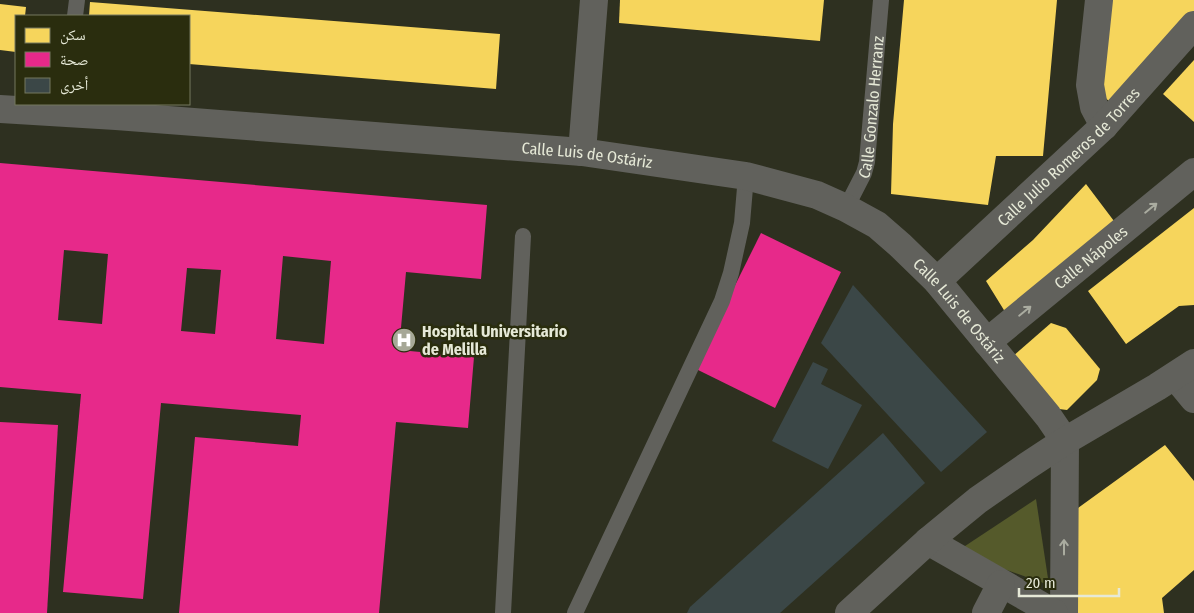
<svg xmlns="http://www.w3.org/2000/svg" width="1194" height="613" font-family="'Fira Sans Condensed','Noto Naskh Arabic',sans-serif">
  <rect width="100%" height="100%" fill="#2e3020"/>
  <path fill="#555a2b" d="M1036 499 1049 585 956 552Z"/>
  <g fill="#f6d55c">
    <path d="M620 0H824L820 41 619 23Z"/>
    <path d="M904 0H1057L1043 156H996L988 205 891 194 893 124Z"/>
    <path d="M1111 0H1194V11L1110 102 1100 93Z"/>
    <path d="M90 2 500 34 496 89 189 64V16H89Z"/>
    <path d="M0 4 26 7 25 16H16V52L0 50Z"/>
    <path d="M1194 60V122L1163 94Z"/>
    <path d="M1086 184 1117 225 1007 315 986 281 1033 240Z"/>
    <path d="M1194 208V305L1179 306 1126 344 1088 291Z"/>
    <path d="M1051 323 1066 328 1100 369 1097 380 1067 410 1051 408 1012 357Z"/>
    <path d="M1165 445 1194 481V570L1162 598 1164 613H1070L1078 508Z"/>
  </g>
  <g fill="#e7298a" fill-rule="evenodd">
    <path d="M0 163 487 205 481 279 406 272 399 350 474 357 468 428 396 422 379 613H179L195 437 298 446 301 415 161 403 143 599 63 592 81 394 0 387ZM64 250 108 254 102 324 58 320ZM283 256 331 261 324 344 276 339ZM187 268 221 270 215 334 181 331Z"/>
    <path d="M761 233 841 272 775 408 694 368Z"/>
    <path d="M0 422 58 425 47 613H0Z"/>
  </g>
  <g fill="#3b4747">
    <path d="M853 285 987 432 941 472 821 343Z"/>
    <path d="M813 362 828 369 821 384 862 405 828 469 772 441Z"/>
    <path d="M883 433 925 483 780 613H687L690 607Z"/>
  </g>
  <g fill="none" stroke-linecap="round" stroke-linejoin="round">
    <g stroke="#61615c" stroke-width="16">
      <path d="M75 16 77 0"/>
      <path id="s1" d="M846 208 864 173 867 162 881 0"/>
      <path d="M503 613 523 236"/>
      <path d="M575 613 722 301 731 273 742 223 746 176"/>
    </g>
    <g stroke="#61615c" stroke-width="28">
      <path d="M1099 0 1090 85 1094 107 1104 126"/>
      <path id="s2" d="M0 109 116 116 582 152 746 176 817 195 846 208 877 225 900 245 937 281 1048 416 1065 441 1064 613"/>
      <path d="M582 152 594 0"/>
      <path id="s3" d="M937 281 1104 126 1194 25"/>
      <path id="s4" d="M987 342 1194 172"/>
      <path d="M1175 376 1194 399"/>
      <path d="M928 541 1054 613"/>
      <path d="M849 613 928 541 978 500 1027 466 1065 441 1157 387 1194 363"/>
      <path d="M986 613 1001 584"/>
    </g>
  </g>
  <defs><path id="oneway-shaft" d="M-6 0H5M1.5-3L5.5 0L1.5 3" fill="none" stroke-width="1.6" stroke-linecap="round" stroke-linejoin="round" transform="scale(1.25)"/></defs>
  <g stroke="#aaaca0">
    <use href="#oneway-shaft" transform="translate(1151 208) rotate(-39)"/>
    <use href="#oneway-shaft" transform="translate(1025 311) rotate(-39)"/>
    <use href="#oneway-shaft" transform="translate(1064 547) rotate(-90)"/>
  </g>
  <defs>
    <g id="hospital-disc" transform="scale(1.25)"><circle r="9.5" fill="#a6a897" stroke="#2a2d0e"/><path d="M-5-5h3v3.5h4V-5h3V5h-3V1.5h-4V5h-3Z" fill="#fff"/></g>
  </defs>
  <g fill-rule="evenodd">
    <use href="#hospital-disc" x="404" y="340"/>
  </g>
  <g text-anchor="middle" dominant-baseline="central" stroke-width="5" stroke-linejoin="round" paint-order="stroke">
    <g font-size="16" fill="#e6e9d7" stroke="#2a2d0e">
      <text stroke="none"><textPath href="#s1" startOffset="106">Calle Gonzalo Herranz</textPath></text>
      <text stroke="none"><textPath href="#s2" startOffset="589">Calle Luis de Ostáriz</textPath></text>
      <text stroke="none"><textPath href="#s3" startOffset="181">Calle Julio Romeros de Torres</textPath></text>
      <text stroke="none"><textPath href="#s4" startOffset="134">Calle Nápoles</textPath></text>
      <text stroke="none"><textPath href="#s2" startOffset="1009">Calle Luis de Ostáriz</textPath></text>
    </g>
    <g font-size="16" font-weight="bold" fill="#e6e9d7" stroke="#2a2d0e" text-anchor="start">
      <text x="422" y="331">Hospital Universitario<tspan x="422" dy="18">de Melilla</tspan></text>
    </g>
  </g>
  <rect x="15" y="15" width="175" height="90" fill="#2a2d0e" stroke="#75785e"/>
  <rect x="25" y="28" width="25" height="15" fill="#f6d55c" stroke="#75785e"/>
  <text x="60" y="40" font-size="15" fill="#e6e9d7">سكن</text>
  <rect x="25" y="52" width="25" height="15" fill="#e7298a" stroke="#75785e"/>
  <text x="60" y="65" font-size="15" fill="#e6e9d7">صحة</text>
  <rect x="25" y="78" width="25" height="15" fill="#3b4747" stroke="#75785e"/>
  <text x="60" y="90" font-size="15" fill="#e6e9d7">أخرى</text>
  <path d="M1019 588v8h100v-8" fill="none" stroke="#e6e9d7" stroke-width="2.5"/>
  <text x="1026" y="588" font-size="15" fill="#e6e9d7" stroke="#2a2d0e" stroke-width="4" paint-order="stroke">20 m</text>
</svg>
